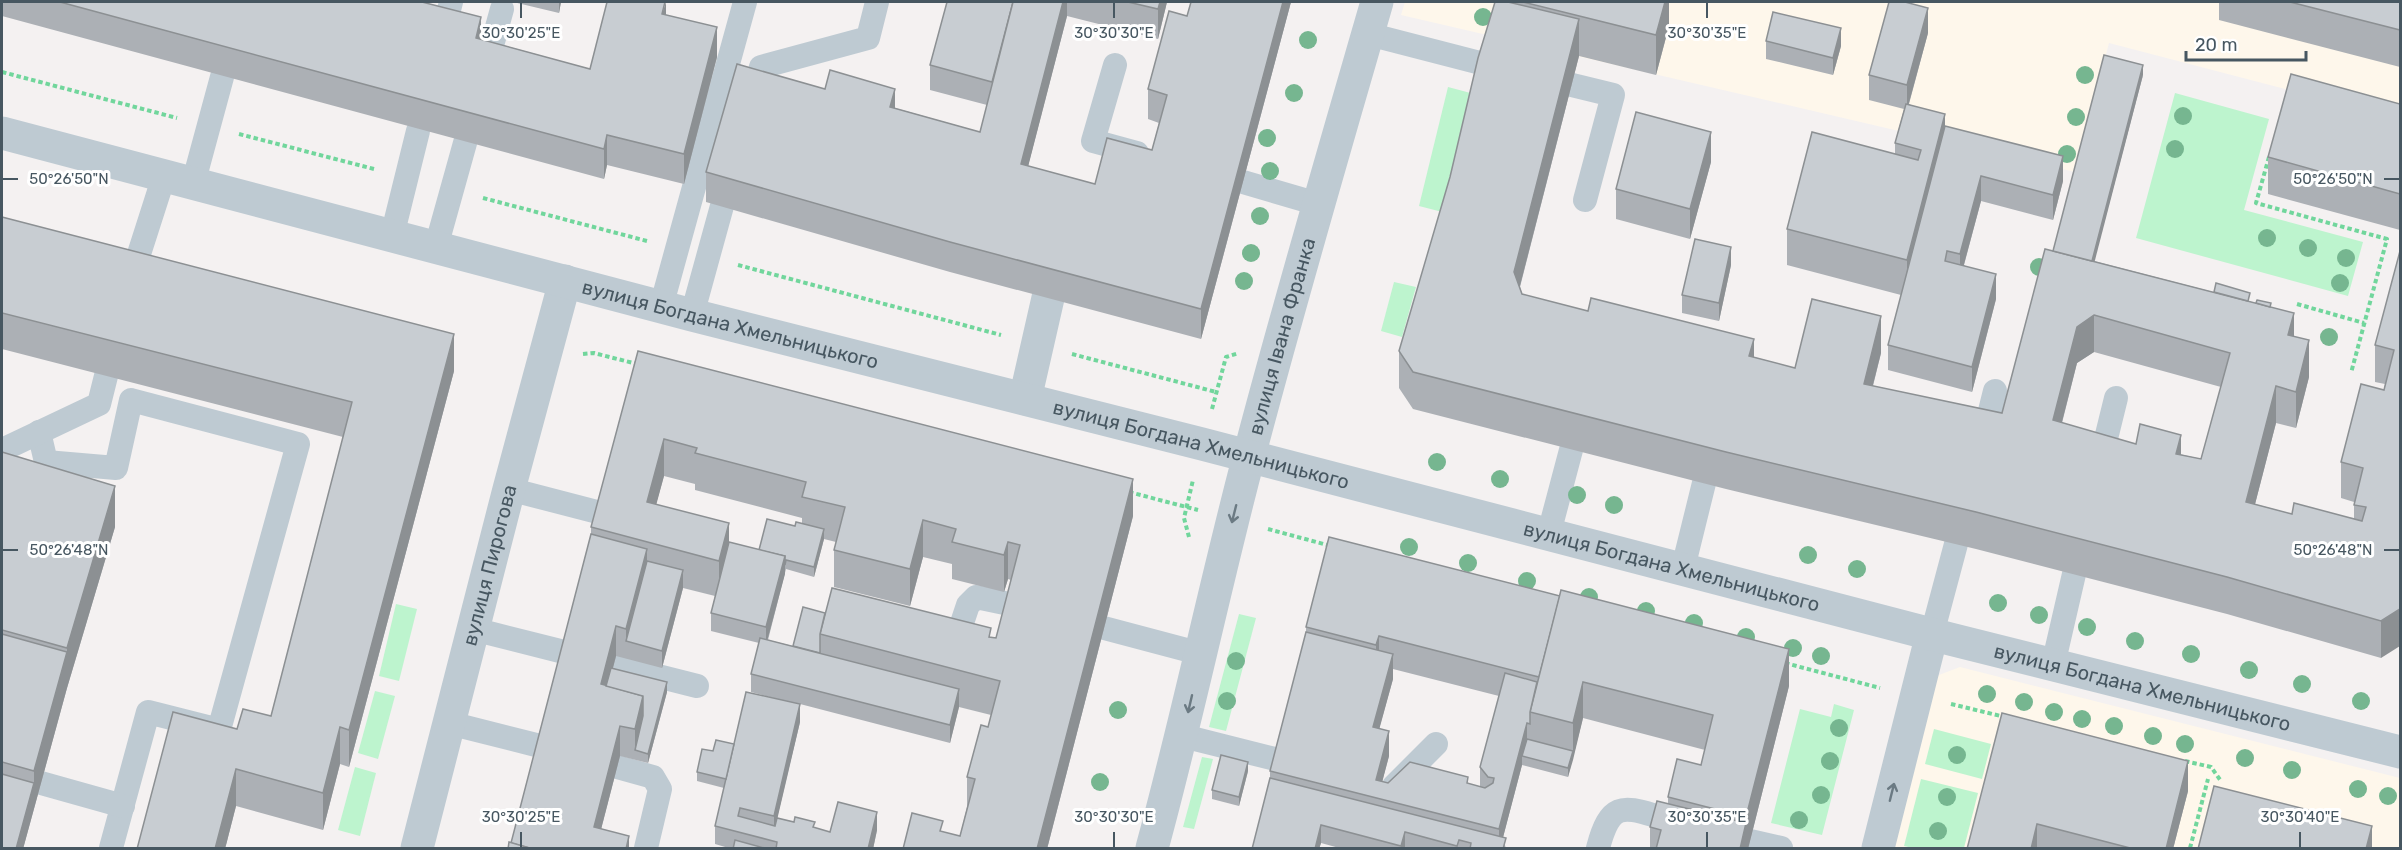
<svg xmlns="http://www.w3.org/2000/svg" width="2402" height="850" font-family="Rubik,sans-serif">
  <rect width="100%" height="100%" fill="#f4f1f1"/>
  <g fill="#fef7eb">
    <path d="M1405 2H2400V119L2109 43 2075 172 1401 15Z"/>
    <path d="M1960 667 2400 778V848H1888L1932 684 1939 675Z"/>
  </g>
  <g fill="#bdf4ce">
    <path d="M1448 87 1478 95 1450 214 1419 206Z"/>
    <path d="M2175 93 2269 119 2244 210 2363 242 2348 296 2136 238Z"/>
    <path d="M1394 282 1416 287 1402 337 1381 331Z"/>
    <path d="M396 604 417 609 399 681 379 676Z"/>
    <path d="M1239 614 1256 618 1226 731 1209 727Z"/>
    <path d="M375 691 395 696 378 759 358 753Z"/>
    <path d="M1834 704 1854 710 1822 835 1771 823 1800 709 1831 717Z"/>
    <path d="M1934 729 1991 744 1982 779 1925 764Z"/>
    <path d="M1202 757 1213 759 1194 829 1183 827Z"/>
    <path d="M355 767 376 773 360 836 338 830Z"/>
    <path d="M1921 779 1978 793 1964 848H1913L1904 846Z"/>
  </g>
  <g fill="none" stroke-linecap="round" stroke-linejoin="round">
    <g stroke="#71d69c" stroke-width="4" stroke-dasharray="4.5 3" stroke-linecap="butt">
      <path d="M2 72 177 118"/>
      <path d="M239 134 374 169"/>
      <path d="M2269 157 2256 203 2387 239 2351 373"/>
      <path d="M483 198 647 241"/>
      <path d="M738 265 1001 335"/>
      <path d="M2297 304 2364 323"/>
      <path d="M583 354 594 353 637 364"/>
      <path d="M1072 354 1216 392"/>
      <path d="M1212 409 1226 357 1239 353"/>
      <path d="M1129 492 1198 510"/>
      <path d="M1268 529 1331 546"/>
      <path d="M1189 537 1184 518 1193 480"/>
      <path d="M1785 663 1880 688"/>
      <path d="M1951 704 2005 717"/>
      <path d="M2185 761 2211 767 2221 781"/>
      <path d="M2190 848 2208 779"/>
    </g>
    <g stroke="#becad2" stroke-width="24">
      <path d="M1368 34 1488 65"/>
      <path d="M442 37 451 2"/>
      <path d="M1115 65 1093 141 1137 153"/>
      <path d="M485 71 502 9"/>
      <path d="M1572 85 1613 95 1585 200"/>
      <path d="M752 99 761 67 868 38 877 2"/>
      <path d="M1243 182 1318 204"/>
      <path d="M193 184 222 77"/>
      <path d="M392 236 418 131"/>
      <path d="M436 247 465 143"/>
      <path d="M130 282 164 176"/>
      <path d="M661 307 745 2"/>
      <path d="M692 315 722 206"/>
      <path d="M39 432 46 462 116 468 131 400 298 444 219 730 148 712 111 848"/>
      <path d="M1982 443 1995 391"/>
      <path d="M2 450 99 404 106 376"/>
      <path d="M2099 467 2116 398"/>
      <path d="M509 489 605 514"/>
      <path d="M1549 533 1571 450"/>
      <path d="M1683 568 1704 483"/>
      <path d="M1104 628 1202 654"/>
      <path d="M473 629 568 653"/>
      <path d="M940 633 954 635 959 632 968 605 976 597 1014 605"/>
      <path d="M1932 634 1956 544"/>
      <path d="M614 665 697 686"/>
      <path d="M2053 665 2074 574"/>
      <path d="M449 723 544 747"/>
      <path d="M1183 736 1279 760"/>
      <path d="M617 767 653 777 660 789 646 848"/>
      <path d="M41 783 123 806"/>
      <path d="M1394 786 1436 744"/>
      <path d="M1750 841 1781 848"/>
      <path d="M1598 848C1612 795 1627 809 1671 820"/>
    </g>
    <g stroke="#becad2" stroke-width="33">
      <path d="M1025 399 1048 298"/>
      <path id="s1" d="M417 848 509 489 565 281"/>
      <path id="s2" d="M1152 848C1187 720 1214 589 1248 460 1288 307 1333 154 1377 2"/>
      <path d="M1878 848 1932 634"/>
    </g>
    <path stroke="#becad2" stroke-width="33" id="s3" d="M2 133 692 315 1202 444 1950 639 2400 752"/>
  </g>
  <g fill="#76b690">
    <circle cx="1483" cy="17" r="9"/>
    <circle cx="1308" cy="40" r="9"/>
    <circle cx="2085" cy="75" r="9"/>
    <circle cx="1294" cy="93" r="9"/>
    <circle cx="2183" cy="116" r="9"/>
    <circle cx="2076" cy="117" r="9"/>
    <circle cx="1267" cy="138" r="9"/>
    <circle cx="2175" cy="149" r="9"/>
    <circle cx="2067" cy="154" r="9"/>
    <circle cx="1270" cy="171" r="9"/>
    <circle cx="1260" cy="216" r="9"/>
    <circle cx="2267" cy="238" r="9"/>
    <circle cx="2308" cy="248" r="9"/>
    <circle cx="1251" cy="253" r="9"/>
    <circle cx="2346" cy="258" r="9"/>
    <circle cx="2039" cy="267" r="9"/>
    <circle cx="1244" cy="281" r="9"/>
    <circle cx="2340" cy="283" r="9"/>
    <circle cx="2329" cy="337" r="9"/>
    <circle cx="1437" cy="462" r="9"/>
    <circle cx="1500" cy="479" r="9"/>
    <circle cx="1577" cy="495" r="9"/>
    <circle cx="1614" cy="505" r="9"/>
    <circle cx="1409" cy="547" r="9"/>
    <circle cx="1808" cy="555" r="9"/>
    <circle cx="1468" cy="563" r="9"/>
    <circle cx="1857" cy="569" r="9"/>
    <circle cx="1527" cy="581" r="9"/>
    <circle cx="1589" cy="597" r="9"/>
    <circle cx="1998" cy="603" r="9"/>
    <circle cx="1646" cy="611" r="9"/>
    <circle cx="2039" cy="615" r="9"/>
    <circle cx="1694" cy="623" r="9"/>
    <circle cx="2087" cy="627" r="9"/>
    <circle cx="1746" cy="637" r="9"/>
    <circle cx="2135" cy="641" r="9"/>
    <circle cx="1793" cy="648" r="9"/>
    <circle cx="2191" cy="654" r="9"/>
    <circle cx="1821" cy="656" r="9"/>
    <circle cx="1236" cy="661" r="9"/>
    <circle cx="2249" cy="670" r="9"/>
    <circle cx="2302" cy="684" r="9"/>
    <circle cx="1987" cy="694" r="9"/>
    <circle cx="1227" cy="701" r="9"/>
    <circle cx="2361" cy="701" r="9"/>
    <circle cx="2024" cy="702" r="9"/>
    <circle cx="1118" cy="710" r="9"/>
    <circle cx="2054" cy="712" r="9"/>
    <circle cx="2082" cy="719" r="9"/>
    <circle cx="2114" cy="726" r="9"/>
    <circle cx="1839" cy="728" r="9"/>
    <circle cx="2153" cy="736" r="9"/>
    <circle cx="2185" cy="744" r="9"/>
    <circle cx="1957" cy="755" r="9"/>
    <circle cx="2245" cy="758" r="9"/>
    <circle cx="1830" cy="761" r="9"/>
    <circle cx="2292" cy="770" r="9"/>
    <circle cx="1100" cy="782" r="9"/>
    <circle cx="2358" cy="789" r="9"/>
    <circle cx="1821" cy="795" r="9"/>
    <circle cx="2388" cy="796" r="9"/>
    <circle cx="1947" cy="797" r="9"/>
    <circle cx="1799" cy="820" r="9"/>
    <circle cx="1938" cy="831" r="9"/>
  </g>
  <g fill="#acb0b5" fill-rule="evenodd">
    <path d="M2 2H422L481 39 590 69 666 15 717 57 684 184 607 165 604 179 2 16Z"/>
    <path d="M513 2H561L559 13Z"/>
    <path d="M947 2H1167L1158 39 1067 16 1028 166 1095 184 1152 150 1159 123 1148 119V89L1187 16 1191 2H1291L1201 339 950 272 706 202V172L895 108 980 132 987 105 930 90V65Z"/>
    <path d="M1495 2H1669V26L1656 75 1579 56 1520 287 1522 294 1754 357 1795 368 1881 353 1873 386 2002 413 2053 251 2143 75 2094 261 2271 307 2294 336 2309 377 2296 428 2276 423 2255 504 2292 514 2354 518V502L2341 498V462L2384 390 2385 384 2375 382V345L2400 251 2381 658 2227 614 1976 549 1726 489 1413 409 1399 388V351L1450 177ZM2094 352 2221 387 2201 459 2136 444 2062 423 2077 363Z"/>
    <path d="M2219 2H2400V67L2219 20Z"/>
    <path d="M1928 33 1909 104 1945 126 2063 181 2053 220 1981 201 1964 265 1996 299 1972 392 1888 370V345L1901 295 1787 265V229L1895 154V143L1904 109 1869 100V75Z"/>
    <path d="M1766 41 1841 46 1833 75 1766 59Z"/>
    <path d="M2400 104V230L2268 194V157Z"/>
    <path d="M1711 162 1690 239 1616 219V189Z"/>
    <path d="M2 217 454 371 349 767 340 764 323 830 236 806 225 849 237 729 271 716 343 437 2 349Z"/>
    <path d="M1731 265 1719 321 1682 313V295Z"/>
    <path d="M638 351 1133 516 1047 849H903L943 832 960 836 967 807V777L988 727 991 715 959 707 950 743 800 704V722L777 818 830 832 877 830 873 849H732L715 844V826L724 788 697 781V772L713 751 734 744 789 702 751 692V674L759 643 711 631V613L715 596 683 588 662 668 616 656 613 668 667 692 648 763 620 756 601 829 629 849 511 843 591 534V527ZM664 476 695 484V490L802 518V524L795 526 759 550 729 542 656 504ZM824 539 836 542 834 550V587L910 606 923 557 952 564V579L1004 592 1008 579 1011 580 996 638 825 613 793 646 768 640 786 569 814 577Z"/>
    <path d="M2 452 115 527 67 688 23 849H2Z"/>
    <path d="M1306 627 1789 686 1748 849H1650V827L1668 803V797L1701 765 1705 750 1583 718 1568 777 1522 765 1503 837 1506 849H1343L1321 843 1319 849H1252L1270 778V771L1306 632ZM1393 669 1499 696 1480 767V787L1468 784 1388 783 1382 782 1389 756 1379 729 1393 679Z"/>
    <path d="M2002 713 2188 791 2173 849H1967Z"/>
    <path d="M1248 771 1239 806 1212 799V790Z"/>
  </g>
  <g fill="#8c9093">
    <path d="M559 2H561L559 13Z"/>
    <path d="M666 2V30L662 14Z"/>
    <path d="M1063 2H1067V16L1021 194V164Z"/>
    <path d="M1160 2H1167L1158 39V9Z"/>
    <path d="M1283 2H1291L1201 339V309Z"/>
    <path d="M1665 2H1669V26L1656 75V35Z"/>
    <path d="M1928 8V33L1907 110V85Z"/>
    <path d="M481 17V47L476 38Z"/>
    <path d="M1579 19V56L1514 309V272Z"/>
    <path d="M717 27V57L684 184V154Z"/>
    <path d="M1841 28V46L1833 75V58Z"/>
    <path d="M2143 65V75L2087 291V281Z"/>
    <path d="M895 89V119L890 107Z"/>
    <path d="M1945 114V150L1907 297V260Z"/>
    <path d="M1711 132V162L1690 239V209Z"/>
    <path d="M607 135V165L604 179V149Z"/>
    <path d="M2063 156V181L2053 220V195Z"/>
    <path d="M1981 176V201L1960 279V254Z"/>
    <path d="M1731 247V265L1719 321V303Z"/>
    <path d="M1996 274V299L1972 392V367Z"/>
    <path d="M2294 313V349L2288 335Z"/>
    <path d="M2094 315V352L2077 363 2053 457V420L2077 327Z"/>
    <path d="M1881 316V353L1864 420V384Z"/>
    <path d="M454 334V371L349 767V730Z"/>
    <path d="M1754 339V375L1749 356Z"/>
    <path d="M2309 340V377L2296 428V392Z"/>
    <path d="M2276 386V423L2246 539V502Z"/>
    <path d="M2181 435V472L2176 454Z"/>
    <path d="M664 439V476L647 539V502Z"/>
    <path d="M1133 479V516L1047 849H1037Z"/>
    <path d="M115 486V527L67 688V648Z"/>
    <path d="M923 520V557L910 606V569Z"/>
    <path d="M729 523V560L719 597V561Z"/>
    <path d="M824 529V539L814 577V567Z"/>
    <path d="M1008 542V579L1004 592V555Z"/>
    <path d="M647 549V579L626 641V659V629Z"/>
    <path d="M785 556V574L766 645V627Z"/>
    <path d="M683 570V588L662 668V651Z"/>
    <path d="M2400 609V646L2381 658V621Z"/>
    <path d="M616 626V656L603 706 601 684Z"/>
    <path d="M1379 636V666L1376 675V645Z"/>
    <path d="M1789 649V686L1748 849H1740L1746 823V817Z"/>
    <path d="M67 652V688L23 849H16L34 783V771Z"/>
    <path d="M1393 654V679L1373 752V727Z"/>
    <path d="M667 682V692L648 763V754Z"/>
    <path d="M1583 682V718L1573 760V723Z"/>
    <path d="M959 689V707L950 743V725Z"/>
    <path d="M643 696V726L635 750V729Z"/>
    <path d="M800 704V722L774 833V816Z"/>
    <path d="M1527 723V748L1522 756V765L1500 849H1499V829Z"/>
    <path d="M620 726V756L596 849 594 827Z"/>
    <path d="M340 727V764L323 830V793Z"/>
    <path d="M1389 731V756L1378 798 1376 780Z"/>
    <path d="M1573 751V760L1568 777V768Z"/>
    <path d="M2188 761V791L2173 849H2166Z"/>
    <path d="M1248 762V771L1239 806V797Z"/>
    <path d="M236 769V806L225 849H215Z"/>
    <path d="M877 812V830L873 849H868Z"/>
    <path d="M2037 824V849H2031Z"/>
    <path d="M1321 825V843L1319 849H1315Z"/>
    <path d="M2372 826V849H2366Z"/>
    <path d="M1405 832V849H1401V846Z"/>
    <path d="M629 836V849H626Z"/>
  </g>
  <g fill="#c8cdd2" stroke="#8c9093" stroke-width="1.5" fill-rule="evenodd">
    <path d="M60 2H422L481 17 476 38 590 69 607 2H665L662 14 717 27 684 154 607 135 604 149Z"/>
    <path d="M947 2H1013L992 82 930 65Z"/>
    <path d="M1013 2H1063L1021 164 1095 184 1107 138 1152 150 1167 95 1148 89 1169 11 1187 16 1191 2H1283L1201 309 950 242 706 172 737 64 825 89 830 70 895 89 890 107 980 132Z"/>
    <path d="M1128 2H1160L1158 9Z"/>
    <path d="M1495 2H1508L1579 19 1514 272 1522 294 1588 311 1591 298 1754 339 1749 356 1795 368 1812 299 1881 316 1864 384 2002 413 2045 249 2294 313 2288 335 2309 340 2296 392 2276 386 2246 502 2292 514 2294 503 2362 521 2366 507 2354 505 2363 468 2341 462 2361 384 2384 390 2394 350 2375 345 2400 251V609L2381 621 2227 577 1976 512 1726 452 1413 372 1399 351 1450 177 1478 58ZM2094 315 2230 353 2201 459 2176 454 2181 435 2140 424 2136 444 2053 420 2077 327Z"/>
    <path d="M1523 2H1665L1656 35Z"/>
    <path d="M1889 2H1905L1928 8 1907 85 1869 75Z"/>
    <path d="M2290 2H2400V30Z"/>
    <path d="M1773 12 1841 28 1833 58 1766 41Z"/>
    <path d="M2104 55 2143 65 2092 261 2053 251Z"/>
    <path d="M2291 74 2400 104V194L2268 157Z"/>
    <path d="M1906 104 1945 114 1907 260 1787 229 1812 132 1918 160 1921 150 1895 143Z"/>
    <path d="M1636 112 1711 132 1690 209 1616 189Z"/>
    <path d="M1945 126 2063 156 2053 195 1981 176 1960 254 1947 251 1945 261 1996 274 1972 367 1888 345Z"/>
    <path d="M2 217 454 334 349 730 340 727 323 793 236 769 215 849H137L173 712 237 729 243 709 271 716 352 402 2 313Z"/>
    <path d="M1695 239 1731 247 1719 303 1682 295Z"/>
    <path d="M2216 283 2250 293 2248 301 2214 292Z"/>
    <path d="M2257 300 2271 303 2270 307 2256 303Z"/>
    <path d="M638 351 1133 479 1037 849H903L912 813 943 821 940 831 960 836 975 779 967 777 981 725 988 727 1000 681 820 634 832 588 991 628 989 637 996 638 1020 545 1008 542 1004 555 952 542 956 529 923 520 910 569 834 550 845 507 802 497 806 482 695 453 697 448 664 439 647 502 729 523 719 561 591 527Z"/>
    <path d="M2 452 115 486 67 648 2 630Z"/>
    <path d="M767 519 795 526 796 522 824 529 814 567 786 560 785 565V556L759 550Z"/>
    <path d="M591 534 647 549 626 629 616 626 601 684 643 696 635 729 620 726 594 827 629 836 626 849H533L511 843Z"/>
    <path d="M1329 537 1560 596 1539 677 1379 636 1376 645 1306 627Z"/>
    <path d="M729 542 785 556 766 627 711 613Z"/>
    <path d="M647 561 683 570 662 651 626 641Z"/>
    <path d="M1561 590 1789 649 1746 817 1668 797 1677 759 1701 765 1713 715 1583 682 1573 723 1530 712Z"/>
    <path d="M803 607 825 613 820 634V653L793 646Z"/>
    <path d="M1306 632 1393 654 1373 727 1389 731 1376 780 1388 783 1410 762 1468 777 1467 783 1485 788 1493 783 1494 778 1488 777 1480 767 1505 673 1537 682 1530 712V724L1527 723 1499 829 1270 771Z"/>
    <path d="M2 634 67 652 34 771 2 762Z"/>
    <path d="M760 638 959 689 950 725 751 674Z"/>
    <path d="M611 668 667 682 648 754 635 750 643 716V696L606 686Z"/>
    <path d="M746 692 800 704 774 816 740 808 738 816 775 826 777 818 794 822 795 817 815 822 813 827 830 832 838 802 877 812 868 849H776L777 842 715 826Z"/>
    <path d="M2002 713 2188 761 2166 849H2134L2037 824 2031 849H1967Z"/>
    <path d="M1527 739 1573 751 1568 768 1522 756Z"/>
    <path d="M716 740 734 744 726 779 697 772 702 749 713 751Z"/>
    <path d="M1221 755 1248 762 1239 797 1212 790Z"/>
    <path d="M2 774 34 783 16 849H2Z"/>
    <path d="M1270 778 1506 838 1503 849H1470L1471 843 1459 840 1457 846 1405 832 1401 846 1321 825 1315 849H1252Z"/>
    <path d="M2214 786 2372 826 2366 849H2198Z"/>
    <path d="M1657 801 1746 823 1740 849H1656L1661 830 1650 827Z"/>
    <path d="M735 840 768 849H733Z"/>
    <path d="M509 842 533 849H508Z"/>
  </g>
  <defs><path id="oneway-shaft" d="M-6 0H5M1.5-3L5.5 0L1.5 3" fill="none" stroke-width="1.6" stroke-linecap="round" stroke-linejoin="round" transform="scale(1.5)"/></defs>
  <g stroke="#6b7a83">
    <use href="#oneway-shaft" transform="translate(1234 514) rotate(104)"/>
    <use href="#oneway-shaft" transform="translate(1190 704) rotate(103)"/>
    <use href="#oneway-shaft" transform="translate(1892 792) rotate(-76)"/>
  </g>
  <path fill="none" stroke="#475761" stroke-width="2" d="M521 3V18M1114 3V18M1707 3V18M3 179H18M2384 179H2399M3 550H18M2384 550H2399M521 832V847M1114 832V847M1707 832V847M2300 832V847"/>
  <g text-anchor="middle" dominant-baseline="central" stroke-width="6" stroke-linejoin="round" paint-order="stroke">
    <g font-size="20" fill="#475761" stroke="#fff">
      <text stroke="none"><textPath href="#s3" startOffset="753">вулиця Богдана Хмельницького</textPath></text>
      <text stroke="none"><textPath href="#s2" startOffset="528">вулиця Івана Франка</textPath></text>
      <text stroke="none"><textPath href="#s3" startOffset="1239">вулиця Богдана Хмельницького</textPath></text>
      <text stroke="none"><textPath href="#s1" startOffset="292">вулиця Пирогова</textPath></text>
      <text stroke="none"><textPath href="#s3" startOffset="1725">вулиця Богдана Хмельницького</textPath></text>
      <text stroke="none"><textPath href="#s3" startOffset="2211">вулиця Богдана Хмельницького</textPath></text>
    </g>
  </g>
  <g font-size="15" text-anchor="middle" fill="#475761" stroke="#fff" stroke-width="6" stroke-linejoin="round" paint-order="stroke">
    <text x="521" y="38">30°30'25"E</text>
    <text x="1114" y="38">30°30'30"E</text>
    <text x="1707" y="38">30°30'35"E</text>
    <text x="69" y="184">50°26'50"N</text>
    <text x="2333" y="184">50°26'50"N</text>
    <text x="69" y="555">50°26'48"N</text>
    <text x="2333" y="555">50°26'48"N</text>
    <text x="521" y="822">30°30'25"E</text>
    <text x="1114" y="822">30°30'30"E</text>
    <text x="1707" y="822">30°30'35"E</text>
    <text x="2300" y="822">30°30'40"E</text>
  </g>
  <rect width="2402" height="850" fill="none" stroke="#475761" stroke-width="6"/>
  <path d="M2186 51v9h120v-9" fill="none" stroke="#475761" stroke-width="3"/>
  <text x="2195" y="51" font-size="18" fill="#475761" stroke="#ffffff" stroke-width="4.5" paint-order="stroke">20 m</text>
</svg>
